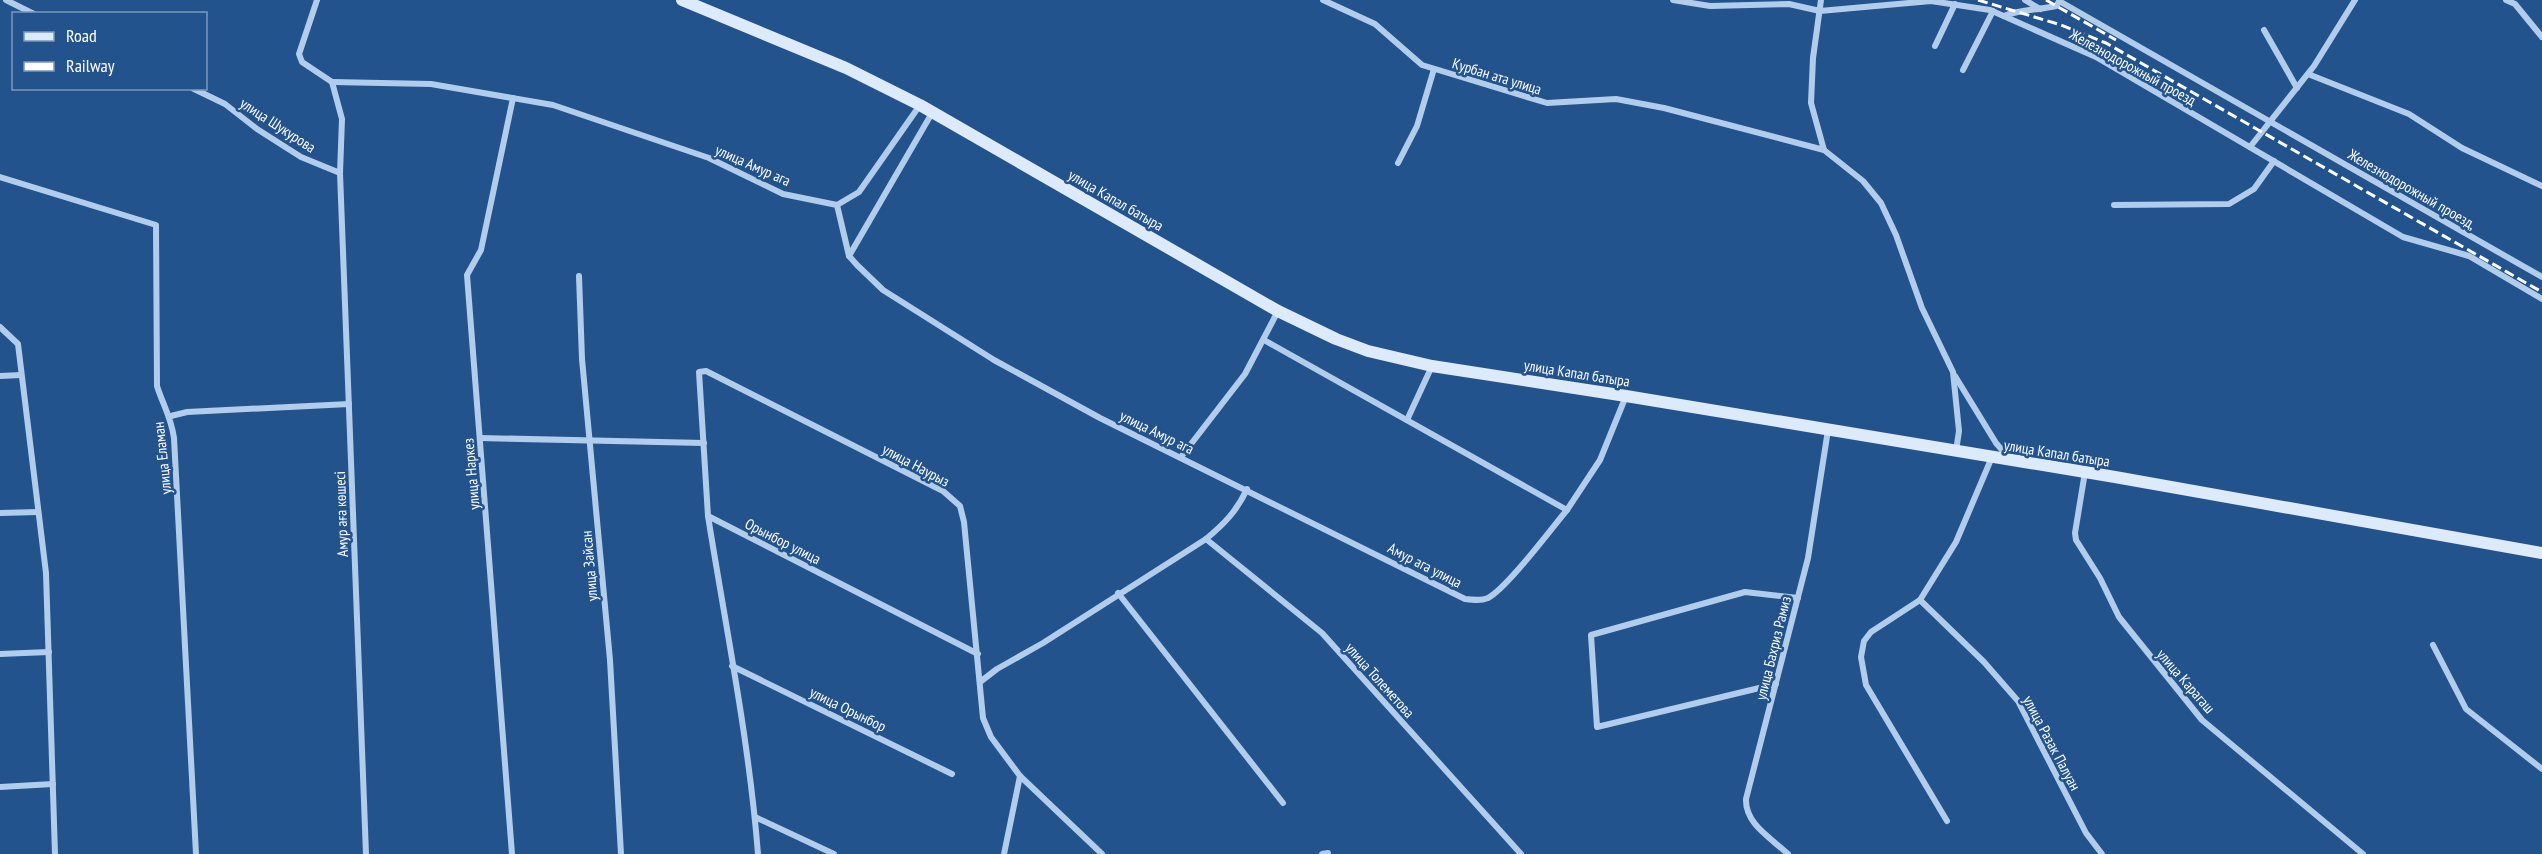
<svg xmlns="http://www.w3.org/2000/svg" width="2542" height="854" font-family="'PT Sans Narrow',sans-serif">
  <rect width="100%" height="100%" fill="#23538d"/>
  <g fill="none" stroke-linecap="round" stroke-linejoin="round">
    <g stroke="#b2cdeb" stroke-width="6">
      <path d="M6 0 34 14"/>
      <path d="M1323 0 1375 24 1422 65 1547 103 1616 99 1664 108 1824 150"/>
      <path d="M1673 0 1710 6 1789 4 1820 11 1931 1 1990 10 2096 57 2403 237 2469 256 2542 299"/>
      <path d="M1821 0 1813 58 1811 103 1824 150 1863 181 1881 203 1896 235 1922 308 1953 372 1959 431 1956 451"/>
      <path d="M2025 0 2040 9"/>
      <path d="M2506 0 2515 4 2542 37"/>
      <path d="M2059 1 2542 277"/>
      <path d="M2004 16C2021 9 2039 10 2056 6L2060 0"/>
      <path d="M2264 30 2297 88"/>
      <path d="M1935 46 1955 4"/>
      <path d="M1963 70 1993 11"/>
      <path d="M2308 74 2409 114 2462 148 2542 186"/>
      <path d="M332 82 431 84 553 105 709 158 783 194 837 205 849 256 857 265 883 290 994 360 1100 418 1465 599C1473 600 1481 601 1488 598 1507 588 1551 529 1567 510"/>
      <path d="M192 88 225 104 257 129 301 157 340 173 342 119 332 82 302 62 299 54 317 0"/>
      <path d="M2250 147 2314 66 2355 0"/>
      <path d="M1398 163 1417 126 1434 69"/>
      <path d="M340 173 366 854"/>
      <path d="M0 177 156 225 157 386C163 405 171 417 174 438L196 854"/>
      <path d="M837 205 859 192 920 105"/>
      <path d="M2114 205 2229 204 2254 189 2274 161"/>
      <path d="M849 256 932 113"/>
      <path d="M579 276 582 359 610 660 621 854"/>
      <path d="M0 327 18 344 46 573 55 854"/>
      <path d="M1264 340 1567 510 1600 460 1626 396"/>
      <path d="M0 376 21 375"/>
      <path d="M1955 376 1996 443 2009 458"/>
      <path d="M171 416 187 412 349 404"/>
      <path d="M1407 420 1432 366"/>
      <path d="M480 438 704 443"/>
      <path d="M1181 457 1245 374 1278 311"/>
      <path d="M2085 472 2075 533 2076 540 2100 578 2119 617 2202 720 2363 854"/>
      <path d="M0 513 38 512"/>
      <path d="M708 516C726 629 749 740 758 854"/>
      <path d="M1206 539 1322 633 1521 854"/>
      <path d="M1118 593 1283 803"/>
      <path d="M1920 600 1984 662 2018 701 2086 833 2102 854"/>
      <path d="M2433 645 2466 709 2542 769"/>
      <path d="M0 654 49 652"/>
      <path d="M978 654 708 516 699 372 706 371 943 491 960 506 964 522 983 718 991 737 1020 776 1102 854"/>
      <path d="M732 666 952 774"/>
      <path d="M980 682 997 669 1043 643 1206 539C1224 524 1237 511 1247 489"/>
      <path d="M1776 684 1597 727 1591 635 1745 592 1798 598"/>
      <path d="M0 787 53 784"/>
      <path d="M755 817 834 854"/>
      <path d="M1947 821 1866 685 1861 657 1864 641 1871 632 1920 600 1956 542 1992 457"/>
      <path d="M512 854 467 275 481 250 513 98"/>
      <path d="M1004 854 1020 776"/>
      <path d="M1322 854 1328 853"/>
      <path d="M1788 854C1771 838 1745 824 1746 799L1808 558 1828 430"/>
    </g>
    <path stroke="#ddeaf9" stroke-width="12" d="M682 0 846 68 920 105 1278 311 1336 339 1368 351 1432 366 1626 396 2115 477 2542 553"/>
    <g stroke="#fff" stroke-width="3" stroke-dasharray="10 4.5" stroke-linecap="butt">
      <path d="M1978 0 2061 25 2106 43 2542 292"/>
      <path d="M2046 0 2116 40"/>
    </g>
  </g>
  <g text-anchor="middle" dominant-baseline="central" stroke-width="5" stroke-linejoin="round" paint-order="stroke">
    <g font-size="15" fill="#fff" stroke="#23538d">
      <text transform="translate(2133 67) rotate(29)">Железнодорожный проезд</text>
      <text transform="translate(1497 76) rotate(17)">Курбан ата улица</text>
      <text transform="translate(278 125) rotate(33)">улица Шукурова</text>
      <text transform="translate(753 165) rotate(24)">улица Амур ага</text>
      <text transform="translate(2412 189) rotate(30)">Железнодорожный проезд,</text>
      <text transform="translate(1116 200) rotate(30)">улица Капал батыра</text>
      <text transform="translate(1577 373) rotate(9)">улица Капал батыра</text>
      <text transform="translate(1157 432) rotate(26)">улица Амур ага</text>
      <text transform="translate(2057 453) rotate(9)">улица Капал батыра</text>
      <text transform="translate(162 458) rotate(-96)">улица Еламан</text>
      <text transform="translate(916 465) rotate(28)">улица Наурыз</text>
      <text transform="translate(471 474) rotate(-95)">улица Наркез</text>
      <text transform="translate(341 514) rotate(-92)">Амур аға көшесі</text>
      <text transform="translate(783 541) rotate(27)">Орынбор улица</text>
      <text transform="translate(1425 565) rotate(27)">Амур ага улица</text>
      <text transform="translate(589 566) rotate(-95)">улица Зайсан</text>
      <text transform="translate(1773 648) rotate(-76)">улица Бахриз Рамиз</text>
      <text transform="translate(1380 680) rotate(48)">улица Толеметова</text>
      <text transform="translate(2186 681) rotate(49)">улица Карагаш</text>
      <text transform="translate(848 709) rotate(26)">улица Орынбор</text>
      <text transform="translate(2052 743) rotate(62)">улица Разак Палуан</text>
    </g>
  </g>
  <rect x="12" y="12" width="195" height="78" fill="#23538d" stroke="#7b98bb" stroke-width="1.5"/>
  <rect x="24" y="32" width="30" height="9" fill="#ddeaf9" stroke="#7b98bb" stroke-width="1.5"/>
  <text x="66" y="42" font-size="18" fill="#ffffff">Road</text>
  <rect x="24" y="62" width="30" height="9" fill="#ffffff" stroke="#7b98bb" stroke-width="1.5"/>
  <text x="66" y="72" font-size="18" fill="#ffffff">Railway</text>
</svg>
